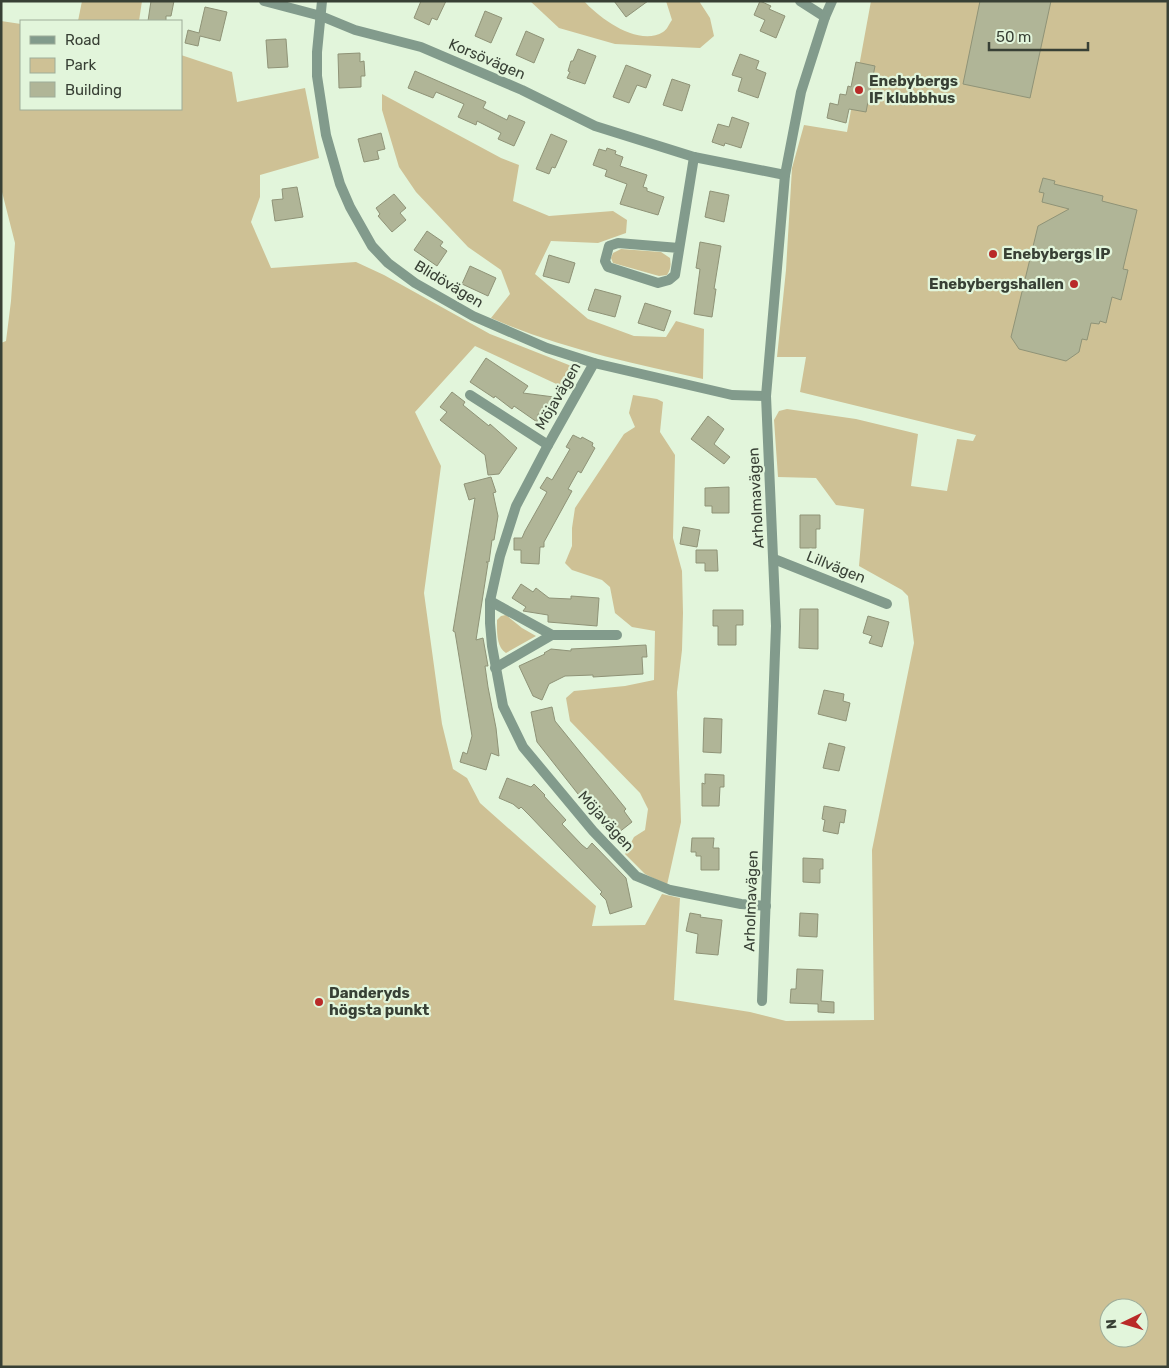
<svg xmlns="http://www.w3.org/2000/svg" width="1169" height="1368" font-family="Rubik,sans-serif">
  <rect width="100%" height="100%" fill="#e2f5db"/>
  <g fill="#cec195" fill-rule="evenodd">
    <path d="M82 1H142L139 21H78Z"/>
    <path d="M530 1H584C600 19 639 47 663 32 667 30 669 24 672 20L666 1H699L710 18 714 36 700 48 615 44 559 28Z"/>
    <path d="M871 1H1168V1367H1V343L6 341 11 301 15 243 1 188V21L21 24V109H181V55L232 72 237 102 305 88 319 158 260 175V197L251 222 271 268 356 262 384 275 490 334 574 367 565 388 475 346 415 412 441 466 424 593 442 724 453 769 467 778 480 803 596 906 592 926 645 925 662 894 680 898 674 1000 750 1012 786 1021 874 1020 872 850 914 643 908 596 902 590 859 566 864 509 836 505 816 478 778 477 774 420 779 411 787 409 856 419 918 434 911 486 947 491 957 439 973 441 976 435 800 392 806 357H777L786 270 792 168 804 125 847 132ZM1109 1308H1139V1338H1109Z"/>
    <path d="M382 94 501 158 519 165 513 201 549 216 613 211 627 220 626 233 598 243 551 241 535 274 588 319 634 336 666 337 676 321 704 329 703 379C632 363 559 348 491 318L510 294 501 270 468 247 416 192 399 167 382 110Z"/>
    <path d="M621 249 661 252 670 258C671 264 671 269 667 275L659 276 613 263 611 258 613 253Z"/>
    <path d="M633 395 657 399 663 402 660 432 675 455 673 538 682 571 683 613 682 650 677 692 681 822 667 885 645 874 625 854 634 837 645 830 648 809 640 793 570 721 566 698 574 691 625 686 654 680 655 631 632 627 615 613 610 587 602 580 572 570 565 563 572 546V528L575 508 624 434 635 427 629 413Z"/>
    <path d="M506 615 522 628 536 636 506 653C496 647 497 630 497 620L501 616Z"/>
  </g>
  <g fill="#b0b597" stroke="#8f9377">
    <path d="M151 1H174L171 16H166V21H148Z"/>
    <path d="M421 1H446L437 20 432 18 429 25 414 18Z"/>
    <path d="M614 1H648L626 17Z"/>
    <path d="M760 1 771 6 769 9 785 16 776 38 760 31 765 20 754 15Z"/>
    <path d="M980 1H1051L1030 98 963 84Z"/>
    <path d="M205 7 227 12 220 41 200 36 198 46 185 43 188 30 199 33Z"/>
    <path d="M485 11 502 18 491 43 475 36Z"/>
    <path d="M526 31 544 39 534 63 516 55Z"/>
    <path d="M286 39 288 67 268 68 266 40Z"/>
    <path d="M578 49 596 56 585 84 567 78 570 72 568 71 571 61H573Z"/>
    <path d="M360 53V62L364 61 365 76H361V87L339 88 338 54Z"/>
    <path d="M740 54 759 61 756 69 766 73 758 98 738 91 742 78 732 75Z"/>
    <path d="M856 62 875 66 866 112 849 109 846 123 827 118 830 103 838 105 840 94 846 95 848 86 851 87Z"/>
    <path d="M626 65 651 75 646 88 637 85 629 103 613 97Z"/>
    <path d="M415 71 486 102 483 108 507 120 509 115 525 122 514 146 498 139 501 133 477 121 476 125 458 117 464 104 436 92 433 98 408 88Z"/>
    <path d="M672 79 690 85 682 111 663 105Z"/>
    <path d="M732 117 749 123 741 148 725 143 724 146 712 142 718 124 729 127Z"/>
    <path d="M381 133 385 149 377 151 379 159 364 162 358 139Z"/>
    <path d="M551 134 567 141 555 168 552 167 549 174 536 169Z"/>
    <path d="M607 148 616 151 615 154 623 157 620 166 647 175 643 187 647 188V191L664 197 658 215 620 204 627 184 605 176 607 170 593 165 599 149 606 151Z"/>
    <path d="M1043 178 1055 181 1054 184 1103 196 1102 201 1137 210 1123 269 1128 270 1121 300 1112 297 1106 323 1100 321 1099 324 1091 323 1087 340 1082 339 1079 352 1066 361 1019 349 1011 337 1038 226 1069 209 1042 202 1044 193 1039 192Z"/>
    <path d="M297 187 303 217 275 221 272 200 283 199 282 189Z"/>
    <path d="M710 191 729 195 724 222 705 217Z"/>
    <path d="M394 194 406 208 400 213 406 220 392 232 378 216 380 214 376 208Z"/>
    <path d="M427 231 443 242 440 246 447 251 437 266 414 250Z"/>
    <path d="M700 242 721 246 714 289H716L712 317 694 314 700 269 696 268Z"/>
    <path d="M549 255 575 263 569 283 543 276Z"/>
    <path d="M470 266 496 278 488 296 462 284Z"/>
    <path d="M595 289 621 296 615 317 588 310Z"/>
    <path d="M645 303 671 311 664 331 638 323Z"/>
    <path d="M486 358 528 386 523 393 554 397 552 416 538 414 537 422 514 406 512 409 495 396 494 398 470 382Z"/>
    <path d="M452 392 465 402 463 405 489 426 490 424 517 448 499 474 488 475 485 455 440 420 447 412 440 407Z"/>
    <path d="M708 416 724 429 714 444 730 457 724 464 691 439Z"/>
    <path d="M573 435 581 439 582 437 593 443 592 446 595 448 581 473 578 471 568 489 572 491 544 542V547H540L539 564 521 563V550H514V538H522L525 531 547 492 540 488 547 477 552 480 570 449 566 447Z"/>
    <path d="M491 477 496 492 493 493 498 516 494 540H492L489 562H486L488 563 476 640 483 638 488 666H485L488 687 496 728 499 756 491 753 486 770 460 762 463 752 467 754 472 736 455 632 453 631 475 498 469 500 464 484Z"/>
    <path d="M729 487V513H712V506H705V488Z"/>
    <path d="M800 515H820V529H816V548H800Z"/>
    <path d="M683 527 700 530 697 547 680 544Z"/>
    <path d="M696 550H717L718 571H705V563H696Z"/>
    <path d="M521 584 533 592 536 588 549 598 571 599V596L599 598 597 626 548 622V615L523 611 526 607 512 598Z"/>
    <path d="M800 609H818V649L799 648Z"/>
    <path d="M713 610H743V625H736V645H718V626H713Z"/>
    <path d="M868 616 889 622 882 647 869 643 872 636 863 633Z"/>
    <path d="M646 645 647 657H642L643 674 593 677V675L565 676 549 684 542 700 533 696 519 666 545 654 544 653 551 649 571 651V649Z"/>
    <path d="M824 690 844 694 843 701 850 703 846 721 818 714Z"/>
    <path d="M552 707 555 721 626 809 624 811 632 822 618 833 610 822 604 827 537 742 531 712Z"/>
    <path d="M704 718 722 719 721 753 703 752Z"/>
    <path d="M829 743 845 747 839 771 823 768Z"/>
    <path d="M705 774 724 775V787H720L719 806H702V783L705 784Z"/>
    <path d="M507 778 531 787 534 784 545 795 544 796 566 820 562 824 582 845 587 849 592 843 626 878 632 907 610 914 606 900 600 894 602 892 530 816 521 807 519 809 513 804 499 798Z"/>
    <path d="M824 806 846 810 844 823 840 822 838 834 823 831 825 820 822 819Z"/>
    <path d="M692 838H714L713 848H719V870H701V856H696V852H691Z"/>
    <path d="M803 858 823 859V869H820V883L803 882Z"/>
    <path d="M690 913 701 915 700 917 722 920 718 955 696 953 698 934 686 931Z"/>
    <path d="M800 913 818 914 817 937 799 936Z"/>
    <path d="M797 969 823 970 821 1001 834 1002V1013L818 1012V1004L790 1003 791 989H796Z"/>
  </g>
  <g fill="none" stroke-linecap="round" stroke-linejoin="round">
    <g stroke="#829b8c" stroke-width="10">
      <path d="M264 1 321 16 355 30 421 47 522 90 595 126 694 157 785 175"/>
      <path d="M322 1 317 52V76L326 135 340 184 350 207 372 246 388 263 415 283 473 316 547 348 594 363 732 395 766 396"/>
      <path d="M800 1 825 17"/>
      <path d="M679 248 618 243 609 246 605 261 608 267 658 283 669 280 675 275 694 157"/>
      <path d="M594 363 548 445 516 506 500 556 490 601V623L492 646 503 706 523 747 593 831 636 876 670 890 741 904 766 906"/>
      <path d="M470 395 548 445"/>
      <path d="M774 559 887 604"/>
      <path d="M490 601 552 635"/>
      <path d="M495 668 552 635H617"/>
      <path d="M762 1001 776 626 766 396 785 175 801 92 825 17 832 1"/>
    </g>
  </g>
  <g fill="#b92a28" stroke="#e2f5db" stroke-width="2">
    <circle cx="859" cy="90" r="5"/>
    <circle cx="993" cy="254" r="5"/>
    <circle cx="1074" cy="284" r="5"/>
    <circle cx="319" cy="1002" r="5"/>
  </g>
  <g text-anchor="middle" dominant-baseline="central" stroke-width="4.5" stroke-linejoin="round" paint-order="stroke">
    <g font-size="15" fill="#384035" stroke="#e2f5db">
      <text transform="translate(487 59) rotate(23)">Korsövägen</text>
      <text transform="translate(449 284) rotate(31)">Blidövägen</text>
      <text transform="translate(558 396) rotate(-60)">Möjavägen</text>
      <text transform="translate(756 498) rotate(-93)">Arholmavägen</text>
      <text transform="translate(836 567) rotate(22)">Lillvägen</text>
      <text transform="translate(606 821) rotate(48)">Möjavägen</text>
      <text transform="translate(751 901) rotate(-88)">Arholmavägen</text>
    </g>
    <g font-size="15" font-weight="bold" fill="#384035" stroke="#e2f5db" text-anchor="start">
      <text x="869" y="81">Enebybergs<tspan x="869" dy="17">IF klubbhus</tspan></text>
      <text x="1003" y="254">Enebybergs IP</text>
      <text x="1064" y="284" text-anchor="end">Enebybergshallen</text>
      <text x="329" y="993">Danderyds<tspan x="329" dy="17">högsta punkt</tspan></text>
    </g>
  </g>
  <rect width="1169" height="1368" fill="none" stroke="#384035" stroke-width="5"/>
  <rect x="20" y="20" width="162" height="90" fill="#e2f5db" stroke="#9ead99"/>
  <rect x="30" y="36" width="25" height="8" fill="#829b8c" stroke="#9ead99"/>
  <text x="65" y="45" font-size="15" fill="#384035">Road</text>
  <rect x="30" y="58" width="25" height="15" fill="#cec195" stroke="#9ead99"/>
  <text x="65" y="70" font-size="15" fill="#384035">Park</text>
  <rect x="30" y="82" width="25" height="15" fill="#b0b597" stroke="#9ead99"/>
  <text x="65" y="95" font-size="15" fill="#384035">Building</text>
  <g transform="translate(1124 1323) rotate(265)"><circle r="24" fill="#e2f5db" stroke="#9ead99"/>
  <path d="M0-4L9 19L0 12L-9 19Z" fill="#b92a28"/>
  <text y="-8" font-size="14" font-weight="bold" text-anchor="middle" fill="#384035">N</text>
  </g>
  <path d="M989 42v8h99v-8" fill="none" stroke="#384035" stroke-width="2.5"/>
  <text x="996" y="42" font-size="15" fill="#384035" stroke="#e2f5db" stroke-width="4" paint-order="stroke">50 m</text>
</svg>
